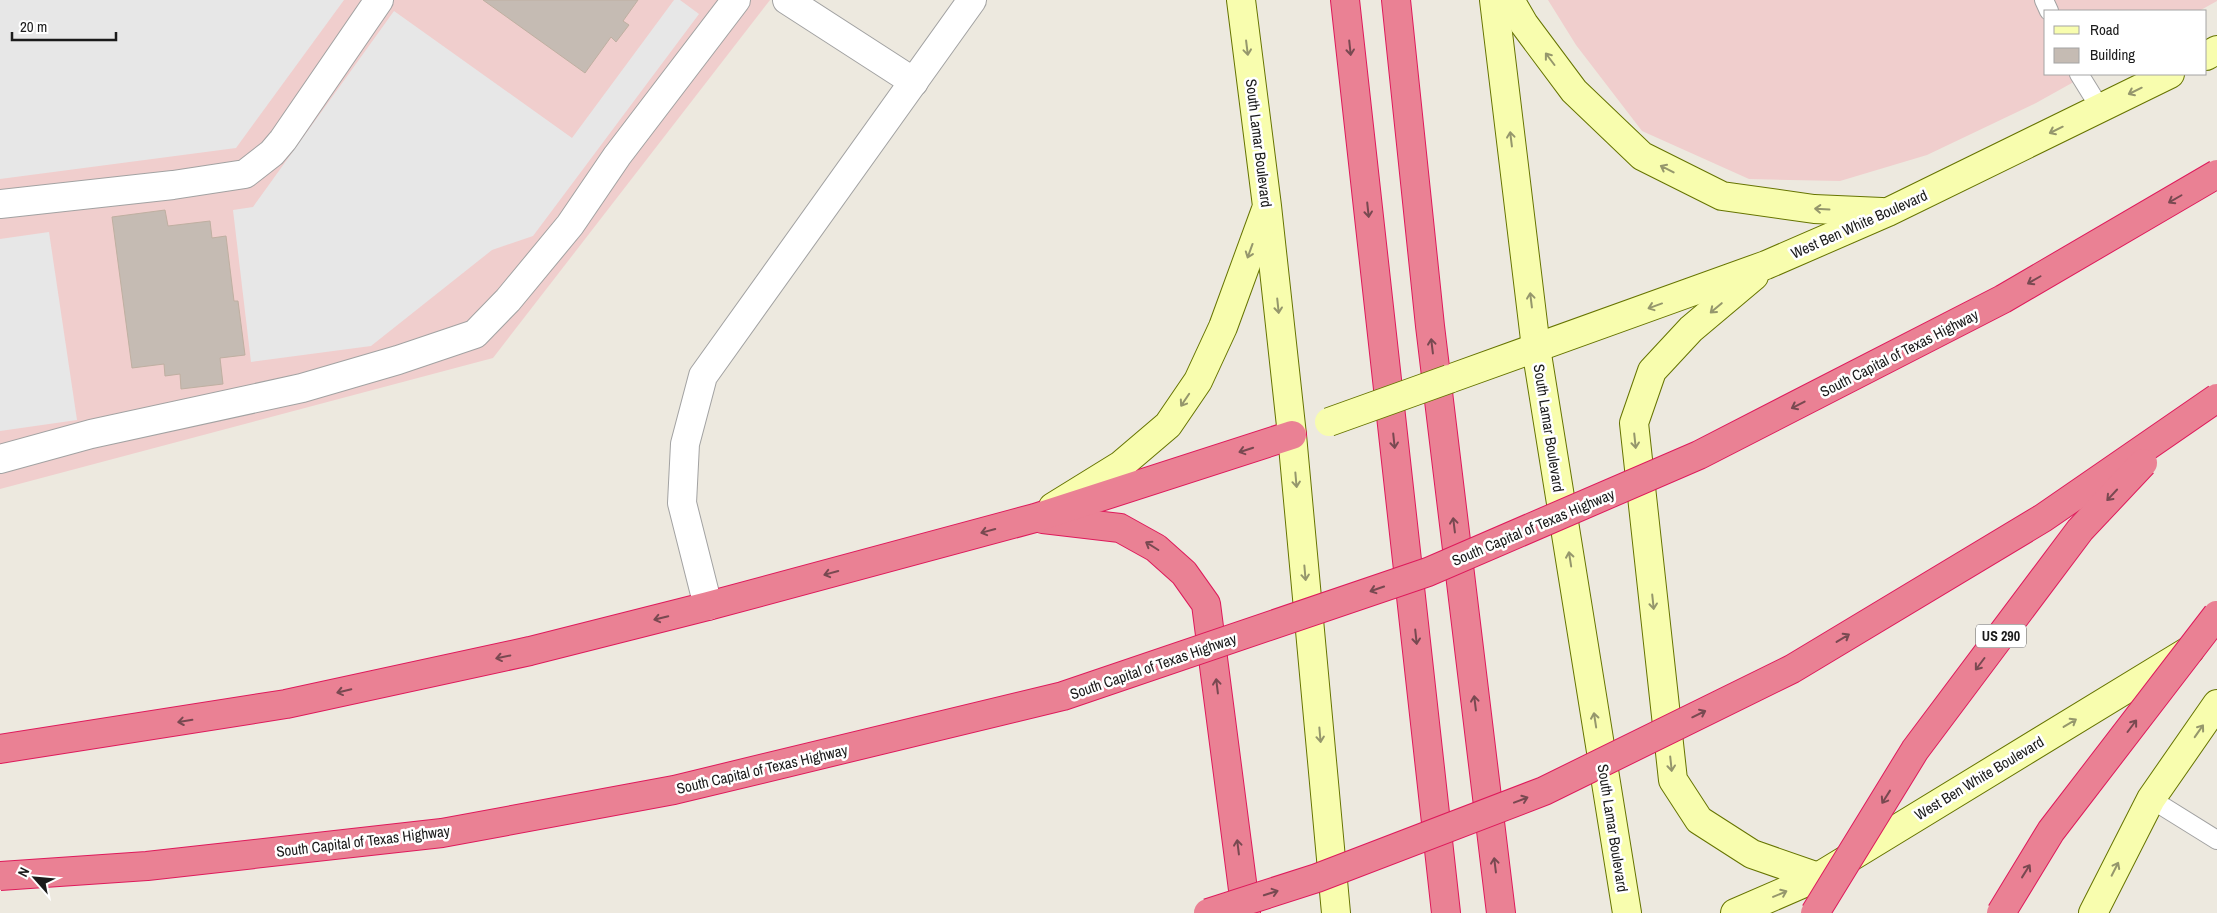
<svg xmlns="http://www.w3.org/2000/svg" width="2217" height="913" font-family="'Archivo Narrow',sans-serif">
  <rect width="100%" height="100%" fill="#ede9df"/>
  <g fill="#f0cecd">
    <path d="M0 0H770L493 358 0 489Z"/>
    <path d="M1548 0H2217V1L2199 11H2046V74H2088L2036 103 1927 155 1840 181 1749 179 1642 131 1576 45Z"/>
  </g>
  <g fill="#e7e7e7">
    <path d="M0 0H344L236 148 0 179Z"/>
    <path d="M674 0H680L699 14 533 236 492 250 371 346 251 362 233 210 253 207 394 11 572 138Z"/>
    <path d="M49 232 77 420 0 431V239Z"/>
  </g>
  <g fill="#c5bbb3" stroke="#bfafa1">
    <path d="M483 0H638L623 21 629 25 616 42 611 37 585 73Z"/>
    <path d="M165 210 168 226 210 221 212 238 226 236 234 301H238L245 355 220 358 223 384 181 389 180 374 165 376 164 364 132 368 112 217Z"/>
  </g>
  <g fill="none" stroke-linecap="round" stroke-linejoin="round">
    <g stroke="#a2a2a2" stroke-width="20">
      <g id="lane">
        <path d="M2044 0 2049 11"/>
        <path d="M2079 74 2100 108"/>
        <path d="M2151 799 2217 840"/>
      </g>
    </g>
    <g stroke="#a2a2a2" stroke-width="30">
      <g id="street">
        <path d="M787 0 914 82"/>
        <path d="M0 204 173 185 245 174 272 153 283 140 379 0"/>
        <path d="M0 459 91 434 302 388 398 360 475 334 508 300 570 225 617 156 736 0"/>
        <path d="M708 606 682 503 685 444 703 376 972 0"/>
      </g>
    </g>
    <g stroke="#667400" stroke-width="30">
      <g id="secondary">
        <path d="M1241 0 1267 206 1292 435 1336 913"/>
        <path d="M1494 0 1536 348 1627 913"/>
        <path d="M1510 0 1524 24 1574 91 1642 156 1722 196 1814 209 1882 212"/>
        <path d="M2206 56 2217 50"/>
        <path d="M1754 276 1691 329 1652 371 1634 423 1673 780 1699 820 1752 854 1818 877"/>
        <path d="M1449 379 1766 265 1888 212 2170 74"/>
        <path d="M1053 507 1121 465 1168 425 1198 381 1223 327 1265 212"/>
        <path d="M1735 913 1818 877 2190 650"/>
        <path d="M2093 913 2151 799 2217 704"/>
      </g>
    </g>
    <g stroke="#de1a5b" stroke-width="30">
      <g id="highway">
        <path d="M1345 0 1446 913"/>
        <path d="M1396 0 1430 326 1501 913"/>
        <path d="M1043 519 1120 528 1156 548 1184 573 1206 604 1246 913"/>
        <path d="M0 749 286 704 530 651 708 606 1035 518 1292 435"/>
      </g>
    </g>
    <use href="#lane" stroke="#fff" stroke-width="18"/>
    <use href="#street" stroke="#fff" stroke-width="28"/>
    <use href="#secondary" stroke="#f8fdae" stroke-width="28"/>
    <use href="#highway" stroke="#ea8194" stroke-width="28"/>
    <g stroke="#667400" stroke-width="30" stroke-linecap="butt">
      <path id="secondary-bridge" d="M1329 422 1449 379"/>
    </g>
    <g stroke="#de1a5b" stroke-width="30" stroke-linecap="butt">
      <g id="highway-bridge">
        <path d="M0 876 147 866 442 833 674 790 1063 696 1428 572 1699 455 2003 299 2217 174"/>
        <path d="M1208 913 1317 878 1544 791 1792 669 2043 518 2217 398"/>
        <path d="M1815 913 1915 750 2080 530 2143 463"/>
        <path d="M2001 913 2051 831 2217 615"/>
      </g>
    </g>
    <use href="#secondary-bridge" stroke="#f8fdae" stroke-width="28"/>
    <use href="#highway-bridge" stroke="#ea8194" stroke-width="28"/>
  </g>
  <defs><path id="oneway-shaft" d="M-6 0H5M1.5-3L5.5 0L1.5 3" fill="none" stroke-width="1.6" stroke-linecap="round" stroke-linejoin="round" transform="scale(1.25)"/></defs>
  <g stroke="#95976c">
    <use href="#oneway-shaft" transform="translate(1247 48) rotate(83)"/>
    <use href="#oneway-shaft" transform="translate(1550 59) rotate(-127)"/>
    <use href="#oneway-shaft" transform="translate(2135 91) rotate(154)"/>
    <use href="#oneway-shaft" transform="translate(2056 130) rotate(154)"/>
    <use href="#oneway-shaft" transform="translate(1511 139) rotate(-97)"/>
    <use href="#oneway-shaft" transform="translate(1667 169) rotate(-153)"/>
    <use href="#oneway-shaft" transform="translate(1822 209) rotate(-177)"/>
    <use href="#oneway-shaft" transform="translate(1250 251) rotate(110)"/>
    <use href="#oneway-shaft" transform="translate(1531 300) rotate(-97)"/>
    <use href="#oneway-shaft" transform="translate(1278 306) rotate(84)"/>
    <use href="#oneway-shaft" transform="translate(1655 306) rotate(160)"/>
    <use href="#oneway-shaft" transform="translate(1716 308) rotate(140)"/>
    <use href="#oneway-shaft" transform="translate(1185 400) rotate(124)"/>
    <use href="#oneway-shaft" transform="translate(1635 441) rotate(84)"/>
    <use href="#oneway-shaft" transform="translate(1296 480) rotate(85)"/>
    <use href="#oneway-shaft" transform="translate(1570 559) rotate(-99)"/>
    <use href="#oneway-shaft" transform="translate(1305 573) rotate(85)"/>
    <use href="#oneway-shaft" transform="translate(1653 602) rotate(84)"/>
    <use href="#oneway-shaft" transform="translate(1595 720) rotate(-99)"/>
    <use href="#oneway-shaft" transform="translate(2070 723) rotate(-31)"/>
    <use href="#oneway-shaft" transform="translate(2199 731) rotate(-55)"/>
    <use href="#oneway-shaft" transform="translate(1320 735) rotate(85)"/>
    <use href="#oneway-shaft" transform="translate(1671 764) rotate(84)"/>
    <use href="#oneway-shaft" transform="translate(2115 869) rotate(-63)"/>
    <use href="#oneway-shaft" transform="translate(1780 894) rotate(-23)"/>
  </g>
  <g stroke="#784951">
    <use href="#oneway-shaft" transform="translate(1350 48) rotate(84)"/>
    <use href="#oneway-shaft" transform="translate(2175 199) rotate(150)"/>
    <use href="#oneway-shaft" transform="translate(1368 210) rotate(84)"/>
    <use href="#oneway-shaft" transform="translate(2034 280) rotate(150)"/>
    <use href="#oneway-shaft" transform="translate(1432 346) rotate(-97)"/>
    <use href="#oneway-shaft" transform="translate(1798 405) rotate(153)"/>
    <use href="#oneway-shaft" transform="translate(1394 441) rotate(84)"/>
    <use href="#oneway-shaft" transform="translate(1246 450) rotate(162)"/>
    <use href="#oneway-shaft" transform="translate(2112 495) rotate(133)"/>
    <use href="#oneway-shaft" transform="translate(1454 525) rotate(-97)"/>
    <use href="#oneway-shaft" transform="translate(988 531) rotate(165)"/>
    <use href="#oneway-shaft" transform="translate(1152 546) rotate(-148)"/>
    <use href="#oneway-shaft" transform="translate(831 573) rotate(165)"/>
    <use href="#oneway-shaft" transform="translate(1377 589) rotate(161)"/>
    <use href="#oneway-shaft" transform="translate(661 618) rotate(166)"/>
    <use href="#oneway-shaft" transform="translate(1416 637) rotate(84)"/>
    <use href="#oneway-shaft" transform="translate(1843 638) rotate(-31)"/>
    <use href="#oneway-shaft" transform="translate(503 657) rotate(168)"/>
    <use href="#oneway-shaft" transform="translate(1980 664) rotate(127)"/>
    <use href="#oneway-shaft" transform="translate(1217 686) rotate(-97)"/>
    <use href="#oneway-shaft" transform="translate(344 691) rotate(167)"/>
    <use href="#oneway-shaft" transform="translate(1475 703) rotate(-97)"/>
    <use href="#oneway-shaft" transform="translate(1699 714) rotate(-26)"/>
    <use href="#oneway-shaft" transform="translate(185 721) rotate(171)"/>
    <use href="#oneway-shaft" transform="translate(2132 726) rotate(-53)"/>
    <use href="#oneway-shaft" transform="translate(1886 797) rotate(122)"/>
    <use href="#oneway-shaft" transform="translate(1521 800) rotate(-21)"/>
    <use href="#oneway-shaft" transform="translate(1238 847) rotate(-97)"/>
    <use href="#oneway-shaft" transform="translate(1495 865) rotate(-97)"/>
    <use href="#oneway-shaft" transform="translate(2026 871) rotate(-58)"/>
    <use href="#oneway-shaft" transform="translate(1271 893) rotate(-18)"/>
  </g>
  <g text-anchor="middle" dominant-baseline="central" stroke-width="5" stroke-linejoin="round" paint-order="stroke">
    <rect fill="#fff" stroke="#5f5f5f" stroke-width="1" x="1976" y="624.5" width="50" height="23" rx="4"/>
    <g font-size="14" font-weight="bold" fill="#1b1b1b">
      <text x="2001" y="636">US 290</text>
    </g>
    <g font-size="15" fill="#1b1b1b" stroke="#fff">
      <text transform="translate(1259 143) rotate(83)">South Lamar Boulevard</text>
      <text transform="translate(1859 224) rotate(-24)">West Ben White Boulevard</text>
      <text transform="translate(1899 353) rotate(-27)">South Capital of Texas Highway</text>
      <text transform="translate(1549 428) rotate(81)">South Lamar Boulevard</text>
      <text transform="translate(1533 527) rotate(-23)">South Capital of Texas Highway</text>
      <text transform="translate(1153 666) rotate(-19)">South Capital of Texas Highway</text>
      <text transform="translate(762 769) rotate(-13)">South Capital of Texas Highway</text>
      <text transform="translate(1979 778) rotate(-31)">West Ben White Boulevard</text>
      <text transform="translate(1613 828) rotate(81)">South Lamar Boulevard</text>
      <text transform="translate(363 841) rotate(-7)">South Capital of Texas Highway</text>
    </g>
  </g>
  <rect x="2044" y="10" width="162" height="65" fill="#ffffff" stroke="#a4a4a4"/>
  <rect x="2054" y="26" width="25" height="8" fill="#f8fdae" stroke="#a4a4a4"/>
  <text x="2090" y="35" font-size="15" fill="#1b1b1b">Road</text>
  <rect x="2054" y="48" width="25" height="15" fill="#c5bbb3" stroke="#a4a4a4"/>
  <text x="2090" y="60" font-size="15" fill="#1b1b1b">Building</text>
  <g transform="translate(35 878) rotate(297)" stroke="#ffffff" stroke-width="4" paint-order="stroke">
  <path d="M0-4L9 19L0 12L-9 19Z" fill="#1b1b1b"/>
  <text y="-8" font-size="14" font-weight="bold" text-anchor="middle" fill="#1b1b1b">N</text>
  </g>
  <path d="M12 32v8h104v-8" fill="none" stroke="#1b1b1b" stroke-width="2.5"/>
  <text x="20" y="32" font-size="15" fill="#1b1b1b" stroke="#ffffff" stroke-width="4" paint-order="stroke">20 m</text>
</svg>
